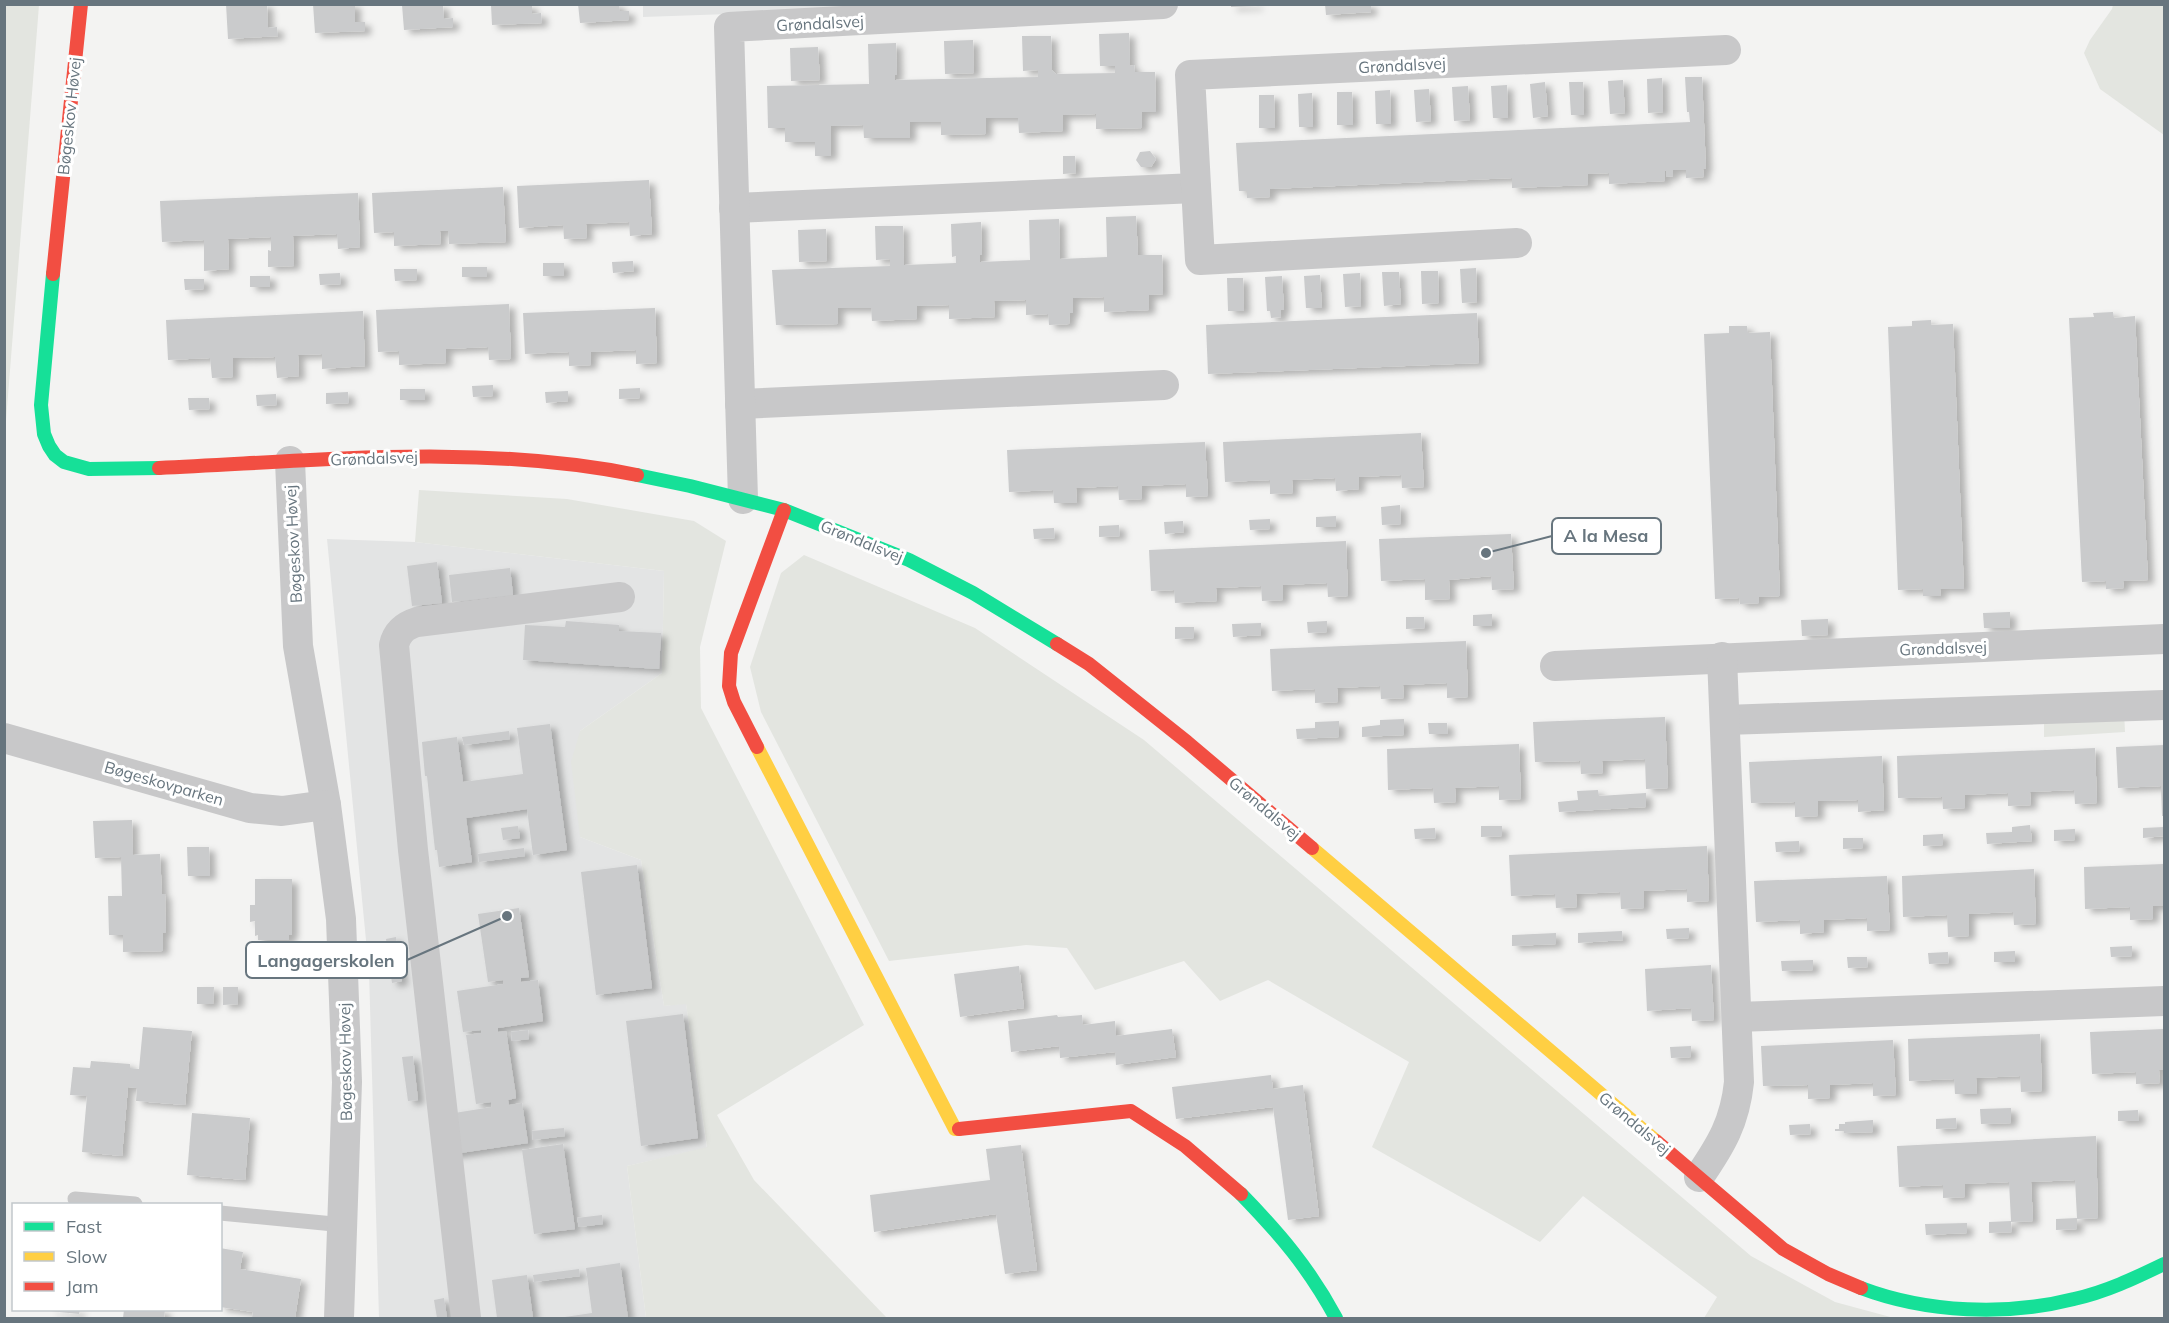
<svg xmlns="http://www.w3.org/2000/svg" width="2169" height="1323" font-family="Mulish,sans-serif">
  <defs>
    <filter id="shadow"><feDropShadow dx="6" dy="4" stdDeviation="3" flood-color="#0004"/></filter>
  </defs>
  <rect width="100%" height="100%" fill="#f3f3f2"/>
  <g fill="#e3e4e4">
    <path d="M867 4 868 9 643 17V5Z"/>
    <path d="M327 539 415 542 664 571 662 673 580 731V837L641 860 664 1006 686 1003 707 1148 627 1166 646 1318H379L369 971Z"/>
  </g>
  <g fill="#e3e5e0">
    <path d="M5 4 39 5 5 433 4 5Z"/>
    <path d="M2113 5H2164V135L2100 89 2084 53 2090 40 2112 9Z"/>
    <path d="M419 490 567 499 694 521 726 541 700 647 701 708 864 1025 717 1115 754 1180 887 1318H646L627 1166 707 1147 686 1004 664 1006 641 860 580 837 571 762 580 731 662 673 664 571 415 542Z"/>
    <path d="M804 555 975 628 1144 740 1751 1256 1835 1302 1894 1318H1704L1717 1297 1583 1196 1540 1242 1372 1147 1409 1062 1268 980 1220 1001 1184 961 1095 990 1067 948 1026 945 889 961 761 712 750 667 781 573Z"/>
    <path d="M2124 711 2125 732 2044 737V715Z"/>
  </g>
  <g fill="#cacbcc" filter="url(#shadow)">
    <path d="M226 4H267L268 28 277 27 278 36 228 39Z"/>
    <path d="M313 4H355V22H365V31L315 33Z"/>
    <path d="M578 4H619L620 11H629V20L580 23Z"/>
    <path d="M1231 4H1257V6L1231 7Z"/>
    <path d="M1325 4H1371V12L1326 15Z"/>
    <path d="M402 5H443L444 19 453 18V27L404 30Z"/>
    <path d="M491 5H532V14L541 13 542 23 492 25Z"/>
    <path d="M1129 33 1130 66 1134 65 1135 72H1155L1156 112H1142V128L1096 129V114L1063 115V131L1019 133 1018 118H986V134L941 135V122H910V138H864L863 125 831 126V156H815V142H785V128H768L767 86 869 84 868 44 896 43 897 75H895V80L1038 77V70L1023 71 1022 36H1051L1052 70 1056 74 1115 73V66H1100L1099 34Z"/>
    <path d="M973 40 974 73 945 74 944 41Z"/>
    <path d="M818 47 820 80 791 81 790 48Z"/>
    <path d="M1685 77H1702L1706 169H1703L1704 177 1686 178V170H1673V176L1666 177V171H1665V181L1628 183 1609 184V173L1588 174V185L1512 188V178L1270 189V197L1247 198V191H1239L1236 143 1690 122 1689 112H1687Z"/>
    <path d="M1662 78 1663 112 1648 113 1647 79Z"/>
    <path d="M1623 80 1625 113 1610 114 1608 81Z"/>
    <path d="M1545 82 1548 116 1533 118 1530 84Z"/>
    <path d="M1569 82H1583L1584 115H1571Z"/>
    <path d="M1507 85 1508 118H1493L1491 86Z"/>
    <path d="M1468 86 1470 120 1454 121 1452 87Z"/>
    <path d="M1429 89 1431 121 1416 122 1414 90Z"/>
    <path d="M1390 90 1391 124H1376L1375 91Z"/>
    <path d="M1337 92H1352L1353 125H1337Z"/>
    <path d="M1312 93 1313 127H1299L1298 94Z"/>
    <path d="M1259 95H1274L1275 128H1259Z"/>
    <path d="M1150 151 1156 159 1151 167H1141L1136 160 1140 152Z"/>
    <path d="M1063 156H1075L1076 173 1063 174Z"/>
    <path d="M649 180 652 234 630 236 629 222 586 224 587 238 564 239 563 225 519 228 517 186Z"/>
    <path d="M503 187 506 242 449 244 448 231H440L441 244 394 246V232L374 233 372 193Z"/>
    <path d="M358 193 360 247 338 249 337 234 293 236 294 266 268 267V250L271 251V237L228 239 229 269 204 271V240L162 242 160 201Z"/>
    <path d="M1136 216 1138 255H1162L1163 294 1149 295V310L1104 312V297L1073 298V313H1070L1069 324 1049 325 1048 314 1026 315V300L994 301 995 317 949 319V305L917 306V319L872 321 871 308H838V324L776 325 772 270 890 266V259L876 260 875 226H903L904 265 956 263V256L952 257 951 224 981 222 982 255H980V262L1030 260 1029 220 1059 219 1060 259 1107 257 1106 217Z"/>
    <path d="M826 229 827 261 799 262 798 230Z"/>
    <path d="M633 261 634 271 613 273 612 262Z"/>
    <rect x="543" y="263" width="21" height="13"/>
    <rect x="462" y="267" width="25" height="10"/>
    <path d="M1476 268 1477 302 1462 303 1460 269Z"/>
    <path d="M394 269H417V280L395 281Z"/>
    <path d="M1421 271H1438L1439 303 1422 304Z"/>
    <path d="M1382 272H1399L1401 304 1384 306Z"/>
    <path d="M340 273 341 284 320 285 319 274Z"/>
    <path d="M1360 273 1361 306 1345 307 1343 274Z"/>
    <path d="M1320 275 1322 308H1306L1304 276Z"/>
    <rect x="250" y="276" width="20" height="11"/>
    <path d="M1282 276 1284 310H1281V317L1271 318 1270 311H1267L1265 277Z"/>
    <path d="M1227 278H1243L1244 311H1228Z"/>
    <path d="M184 279H204V289L185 290Z"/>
    <path d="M509 304 511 359 489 360 488 347 446 349V363L399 365V351L378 352 376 310Z"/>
    <path d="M655 308 657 363 636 364V350L591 352V365L569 366V352L525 354 523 313Z"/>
    <path d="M363 311 365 366 322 369V354L298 355 299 376 277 378 275 357 233 358V377L212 378 210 358 168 360 166 320Z"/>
    <path d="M2113 312 2114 318 2135 316 2148 580 2123 581 2124 588 2106 589V581L2082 582 2069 318 2094 317 2093 313Z"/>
    <path d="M1477 313 1479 363 1208 374 1206 325Z"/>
    <path d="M1931 320V325L1953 324 1964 589H1940L1941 596H1923V589L1898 590 1888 327 1912 326V321Z"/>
    <path d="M1729 326H1747L1748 333 1770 332 1780 596 1759 597V603L1740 604 1739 598 1715 599 1704 334 1729 333Z"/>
    <path d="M493 385V396L473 397 472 386Z"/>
    <path d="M640 388V398L619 399V389Z"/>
    <rect x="400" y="389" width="25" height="11"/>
    <path d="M568 391V401L546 403 545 392Z"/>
    <path d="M348 392 349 403 326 404V393Z"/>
    <path d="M276 394 277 405 257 406 256 395Z"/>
    <path d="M188 398H209L210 409 189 410Z"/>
    <path d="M1421 433 1424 487 1402 488 1401 475 1359 477V489L1336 491 1335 478 1292 480 1293 493 1270 494V480L1225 482 1223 442Z"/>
    <path d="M1205 442 1208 496 1186 497V484L1142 486V499L1119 500 1118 486 1076 488 1077 503H1054L1053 490 1009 492 1007 450Z"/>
    <path d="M1400 505 1401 524 1382 525 1381 507Z"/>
    <path d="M1336 516V527H1316V517Z"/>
    <path d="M1270 519V529L1250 530 1249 520Z"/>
    <path d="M1183 521 1184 532 1165 534 1164 522Z"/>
    <path d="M1119 525 1120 536 1099 537V526Z"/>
    <path d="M1054 528 1055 538 1034 539 1033 529Z"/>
    <path d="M1511 534 1514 589 1492 590 1491 576 1449 580 1450 599 1425 600V579L1381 581 1379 539Z"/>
    <path d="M1346 541 1348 596 1328 597 1327 583 1283 585V600L1262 601 1261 586 1216 588 1217 601 1175 603 1174 590 1151 591 1149 550Z"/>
    <path d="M437 562 442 603 412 606 407 566Z"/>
    <path d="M510 568 513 595 452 602 449 575Z"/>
    <path d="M2010 612V628H1984L1983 613Z"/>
    <path d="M1492 614V626H1473V615Z"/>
    <path d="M1406 617H1424L1425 628 1406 629Z"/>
    <path d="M1828 619V635L1802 636 1801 620Z"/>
    <path d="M566 621 619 625V631L661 633 659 669 523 660 525 625 565 627Z"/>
    <path d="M1327 621V632L1308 633 1307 622Z"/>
    <path d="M1261 623V635L1233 637 1232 624Z"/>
    <path d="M1175 627H1194V638L1175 639Z"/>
    <path d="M1466 641 1468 697 1447 698V683L1403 685 1404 698 1381 699 1380 686 1337 688 1338 702 1315 703V689L1272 691 1270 649Z"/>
    <path d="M1665 717 1668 788 1646 789 1645 759 1602 761 1603 773 1581 774 1580 761 1535 762 1533 722Z"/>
    <path d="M1404 719V735L1362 737V727L1380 725V720Z"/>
    <path d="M1339 721V737L1297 739 1296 729 1315 728V722Z"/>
    <path d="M1428 723H1447L1448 734H1429Z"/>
    <path d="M550 724 567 850 533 855 527 809 466 818 472 862 439 867 437 850H435L427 776H425L422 742 457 737 463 782 523 774 517 728Z"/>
    <path d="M509 731 510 739 464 745 462 737Z"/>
    <path d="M1519 744 1521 799 1499 800V786L1455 788 1456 802 1434 803 1433 788 1388 790 1387 749Z"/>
    <path d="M2164 745V816H2162L2161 786 2118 788 2116 747Z"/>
    <path d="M2095 748 2097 803 2075 804 2074 790 2030 792 2031 805 2008 806V793L1965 795V808L1943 809 1942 797 1898 798 1897 756Z"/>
    <path d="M1882 756 1884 810 1858 812V800L1818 801V816L1795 817V802L1751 803 1749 762Z"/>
    <path d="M1598 790 1599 796 1646 793V807L1559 812 1558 802 1578 800 1577 791Z"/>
    <path d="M132 820 133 855 160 854 162 894H165L166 933H163V951L123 952V935H109L108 896H122L121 857 95 858 93 821Z"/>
    <path d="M2030 825 2032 841 1987 844 1986 833 2012 832V827Z"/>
    <path d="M518 826 520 838 503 840 501 828Z"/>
    <path d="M1481 826H1502V836L1481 837Z"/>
    <path d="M2164 827V836L2143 838V828Z"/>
    <path d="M1435 828 1436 838 1415 839 1414 829Z"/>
    <path d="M2075 829V840L2054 841V830Z"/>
    <path d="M1943 834V845L1923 846V835Z"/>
    <path d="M1843 838H1863V848L1843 849Z"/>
    <path d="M1799 841 1800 851 1776 852 1775 842Z"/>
    <path d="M1707 846 1709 901 1687 902V889L1644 891V908L1621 909 1620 892 1576 894 1577 907 1556 908 1555 894 1511 896 1509 855Z"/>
    <path d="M187 847H209L210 876H188Z"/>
    <path d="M524 848 525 856 479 862 478 854Z"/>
    <path d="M2164 864V906H2153V919L2130 920V907L2085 909 2084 867Z"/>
    <path d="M637 865 652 988 596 995 581 872Z"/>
    <path d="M2034 869 2036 924 2014 925 2013 912 1969 914V936L1948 937 1947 915 1903 917 1902 876Z"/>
    <path d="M1887 876 1890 930 1867 931V918L1824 920V932L1800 934V920L1756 922 1754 881Z"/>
    <path d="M255 879H292V935H289V940H258V935L255 936V921L250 922V905H255Z"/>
    <path d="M519 908 529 977 521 978V982L538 980 543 1021 498 1028V1032L506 1031 516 1096V1098L508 1100 509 1105 522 1103 528 1143 447 1155 442 1115 492 1107 491 1102 476 1104 466 1035 481 1033V1030L463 1032 457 991 504 984 503 980 488 982 478 914Z"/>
    <path d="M1689 928V938L1667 939 1666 929Z"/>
    <path d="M1622 931 1623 940 1578 943V933Z"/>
    <path d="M1556 933V944L1512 946V935Z"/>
    <path d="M396 937 402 981 392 983 386 939Z"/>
    <path d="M2132 946V956L2111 957 2110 947Z"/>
    <path d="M2015 951V962H1994V952Z"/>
    <path d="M1948 952 1949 963 1929 964 1928 953Z"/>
    <path d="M1847 957H1867L1868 967 1848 968Z"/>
    <path d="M1813 960V970L1782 971 1781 961Z"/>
    <path d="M1711 965 1714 1020 1692 1021 1691 1008 1647 1011 1645 969Z"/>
    <path d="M1019 966 1024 1008 960 1017 954 974Z"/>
    <path d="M197 987H214L213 1004H197Z"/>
    <path d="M223 987H238V1004L223 1005Z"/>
    <path d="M683 1014 698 1138 641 1146 626 1021Z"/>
    <path d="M1057 1015 1058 1017 1082 1015 1083 1025 1115 1021 1116 1036 1172 1029 1176 1057 1116 1065 1115 1052 1060 1058 1059 1046 1011 1052 1008 1021Z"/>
    <path d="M143 1027 192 1031 185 1105 136 1101 137 1088 128 1087 122 1156 82 1152 87 1096 70 1095 73 1067 90 1068 91 1061 130 1064V1068L139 1069Z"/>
    <path d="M2164 1029V1070H2159L2160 1083 2136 1084V1072L2092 1074 2090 1032Z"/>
    <path d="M528 1030 529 1039 512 1041 511 1032Z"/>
    <path d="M2040 1034 2042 1091 2021 1092 2020 1076 1976 1078 1977 1094H1955L1954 1079 1909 1081 1908 1039Z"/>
    <path d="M1893 1040 1896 1095 1873 1096V1083L1830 1085V1098L1808 1099V1085L1763 1086 1761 1046Z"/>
    <path d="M1691 1046V1057L1671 1058 1670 1047Z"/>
    <path d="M413 1056 418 1100 408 1101 402 1057Z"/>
    <path d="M1271 1075 1273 1089 1303 1085 1319 1216 1288 1220 1273 1107 1176 1119 1172 1087Z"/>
    <path d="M2011 1108V1123L1981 1124 1980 1109Z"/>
    <path d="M2138 1110 2139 1121H2118V1111Z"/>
    <path d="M192 1113 250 1118 245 1180 187 1175Z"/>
    <path d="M1956 1118 1957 1128 1936 1129V1119Z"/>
    <path d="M1873 1120V1132L1844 1133V1131H1835V1129H1839V1124H1845V1122Z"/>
    <path d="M1810 1124 1811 1134 1790 1135 1789 1125Z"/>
    <path d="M564 1128 565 1136 533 1140 532 1131Z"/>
    <path d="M2096 1136 2098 1218 2077 1219V1229L2056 1230V1219L2077 1218 2075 1180 2031 1182 2033 1221 2011 1222 2012 1232 1989 1233V1222L2011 1221 2009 1182 1965 1184V1197L1943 1198V1185L1899 1187 1897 1146Z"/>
    <path d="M563 1144 575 1229 534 1234 522 1150Z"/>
    <path d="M1021 1145 1037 1270 1005 1274 996 1214 874 1232 870 1195 990 1180 986 1149Z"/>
    <path d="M602 1215 603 1224 579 1227 577 1218Z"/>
    <path d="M1967 1223V1233L1926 1235 1925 1224Z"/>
    <path d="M220 1248 243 1252 240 1269 301 1279 295 1318H252L253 1312 220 1307Z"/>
    <path d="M620 1263 628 1318H558L592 1313 586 1268Z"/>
    <path d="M579 1269 580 1276 534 1282 533 1275Z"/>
    <path d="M527 1275 533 1318H497L492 1280Z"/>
    <path d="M444 1298 447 1318H437L434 1300Z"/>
    <path d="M49 1310H80L79 1314 49 1311Z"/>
    <path d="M124 1310H165L164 1318H123Z"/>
  </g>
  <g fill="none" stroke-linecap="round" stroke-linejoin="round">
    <g stroke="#c8c8c9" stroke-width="15">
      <path d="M75 1199 135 1204"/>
      <path d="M220 1213 344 1225"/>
    </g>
    <g stroke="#c8c8c9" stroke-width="30">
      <path d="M734 208 1196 188"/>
      <path d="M1517 243 1200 260 1190 75 1726 50"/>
      <path d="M740 404 1164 385"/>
      <path d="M290 461 298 646 326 805 341 919 347 1082 339 1318"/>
      <path d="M743 499 729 27 1163 4"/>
      <path d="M1555 666 2164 639"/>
      <path d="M1725 720 2164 705"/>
      <path d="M4 738 250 808 282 811 326 805"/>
      <path d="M1737 1017 2164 1001"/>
      <path d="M1699 1177C1721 1145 1735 1122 1739 1082L1722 657"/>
      <path d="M466 1318 413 850 394 645C397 632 404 626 417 622L620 597"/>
    </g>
    <g stroke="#16e098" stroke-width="14">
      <path d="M53 274 41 405 44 434 49 446 55 455 64 462 89 469 159 468"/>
      <path d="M637 475 690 486 784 510 909 560 973 593 1057 644"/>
      <path d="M1241 1194C1280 1234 1309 1268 1336 1318"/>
      <path d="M1861 1288C1927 1313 2007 1316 2074 1299 2106 1292 2135 1278 2164 1264"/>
    </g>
    <g stroke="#ffcf43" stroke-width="14">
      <path d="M757 747 955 1129H959"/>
      <path d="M1312 848 1656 1141"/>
    </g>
    <g stroke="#f24e42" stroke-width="14">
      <path d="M53 274 81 4"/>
      <path d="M159 468C317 461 480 443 637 475"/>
      <path d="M1057 644 1089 664 1187 742 1312 848"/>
      <path d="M757 747 734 702 729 686 731 653 784 510"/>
      <path d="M959 1129 1131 1111 1185 1146 1241 1194"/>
      <path d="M1656 1141 1783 1249 1828 1274 1861 1288"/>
    </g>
  </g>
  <g text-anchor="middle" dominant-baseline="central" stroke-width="6" stroke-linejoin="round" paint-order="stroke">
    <g font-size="16" fill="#67757e" stroke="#fff">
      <text transform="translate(820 23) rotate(-3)">Grøndalsvej</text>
      <text transform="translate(1402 65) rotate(-3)">Grøndalsvej</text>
      <text transform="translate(69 116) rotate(-84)">Bøgeskov Høvej</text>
      <text transform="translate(374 458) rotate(-2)">Grøndalsvej</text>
      <text transform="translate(862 541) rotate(22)">Grøndalsvej</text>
      <text transform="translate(293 544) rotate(-93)">Bøgeskov Høvej</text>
      <text transform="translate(1943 648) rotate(-2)">Grøndalsvej</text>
      <text transform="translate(164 783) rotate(16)">Bøgeskovparken</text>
      <text transform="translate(1265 808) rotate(40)">Grøndalsvej</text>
      <text transform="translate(345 1062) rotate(-91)">Bøgeskov Høvej</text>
      <text transform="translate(1635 1123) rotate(40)">Grøndalsvej</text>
    </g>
  </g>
  <path fill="none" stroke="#67757e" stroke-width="2" d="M1486 553L1552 536M507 916L407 960"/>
  <g fill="#67757e" stroke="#fff" stroke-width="2">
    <circle cx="1486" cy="553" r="6"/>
    <circle cx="507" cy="916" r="6"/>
  </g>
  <g fill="#fff" stroke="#67757e" stroke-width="2">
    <rect x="1552" y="518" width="109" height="36" rx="6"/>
    <rect x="246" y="942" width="161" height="36" rx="6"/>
  </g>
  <g font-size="18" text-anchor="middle" font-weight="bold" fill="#67757e">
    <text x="1606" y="542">A la Mesa</text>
    <text x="326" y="967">Langagerskolen</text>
  </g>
  <rect width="2169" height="1323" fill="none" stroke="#67757e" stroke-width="12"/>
  <rect x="12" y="1203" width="210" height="108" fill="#ffffff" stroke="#c2c8cb" stroke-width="1.5"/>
  <rect x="24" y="1222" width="30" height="9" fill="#16e098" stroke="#c2c8cb" stroke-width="1.5"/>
  <text x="66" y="1233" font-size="18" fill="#67757e">Fast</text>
  <rect x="24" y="1252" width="30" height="9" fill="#ffcf43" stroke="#c2c8cb" stroke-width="1.5"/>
  <text x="66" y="1263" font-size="18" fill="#67757e">Slow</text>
  <rect x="24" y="1282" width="30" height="9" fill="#f24e42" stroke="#c2c8cb" stroke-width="1.5"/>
  <text x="66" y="1293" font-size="18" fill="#67757e">Jam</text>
</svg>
